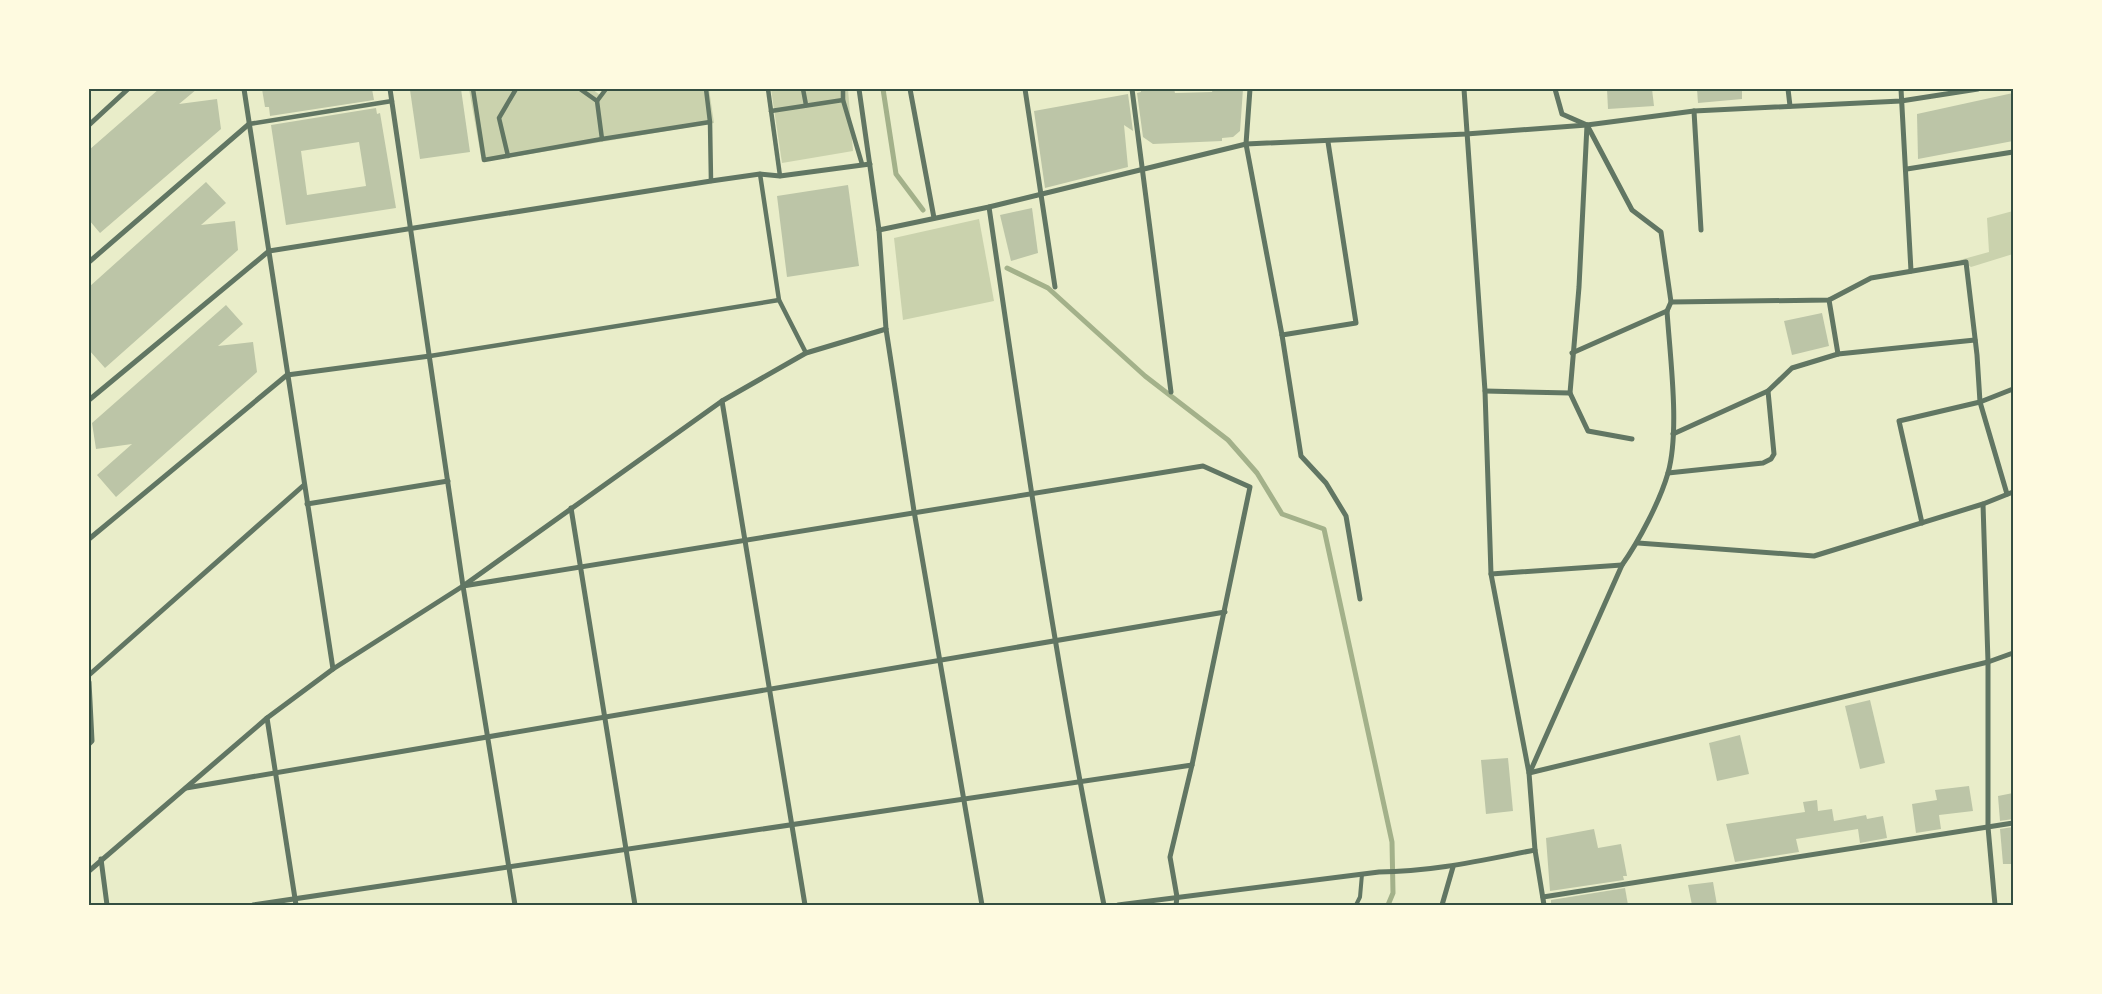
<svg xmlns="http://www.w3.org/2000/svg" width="2102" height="994" font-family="Spectral,serif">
  <rect width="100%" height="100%" fill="#e9edc9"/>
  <g fill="#cad2ad">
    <path d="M469 89H592L600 95 605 89H709L714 123 482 162Z"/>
    <path d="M771 89H848L853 151 782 163Z"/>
    <path d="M2013 211V254L1971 267 1960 260 1989 252 1987 218Z"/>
    <path d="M979 219 994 301 903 320 894 238Z"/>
  </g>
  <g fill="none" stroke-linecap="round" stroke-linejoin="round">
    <g stroke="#a3b18a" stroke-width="5">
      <path d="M883 89 896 174 923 210"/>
      <path d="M1007 268 1048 288 1145 376 1228 440 1257 473 1282 514 1324 529 1392 842 1393 893 1388 905"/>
    </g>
  </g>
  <g fill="#bcc5a7" fill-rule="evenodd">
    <path d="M159 89H197L179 104 217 99 221 129 100 233 89 220V150Z"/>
    <path d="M262 89H372L374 100 270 116 269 107H265Z"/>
    <path d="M419 89H461L470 152 420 159 410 90Z"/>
    <path d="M1141 89H1174L1175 93 1212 92 1213 89H1243L1240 131 1233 137 1222 138V141L1153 144 1143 137 1137 93 1141 92Z"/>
    <path d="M1607 89H1652L1654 106 1608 109Z"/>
    <path d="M1697 89H1742V99L1698 103Z"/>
    <path d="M2013 93V141L1918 159 1917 114Z"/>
    <path d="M1128 94 1133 131 1124 125 1128 167 1045 188 1034 111Z"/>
    <path d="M376 108 377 114 380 113 396 208 286 225 271 125ZM359 142 366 186 307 195 301 151Z"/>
    <path d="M206 182 226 203 201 225 235 221 238 250 105 368 89 350V287Z"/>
    <path d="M848 185 859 266 787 277 777 196Z"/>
    <path d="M1032 208 1038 253 1011 261 1000 215Z"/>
    <path d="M226 305 243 324 218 346 253 342 257 372 116 497 97 475 132 444 96 449 92 423Z"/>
    <path d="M1822 313 1829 346 1792 355 1784 321Z"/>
    <path d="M1870 700 1885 763 1860 769 1845 706Z"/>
    <path d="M1740 735 1749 774 1717 781 1709 743Z"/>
    <path d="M1508 758 1513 811 1486 814 1481 760Z"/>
    <path d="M1969 786 1973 811 1939 815 1941 829 1916 833 1912 804 1937 800 1935 790Z"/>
    <path d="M2013 793V819L2000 821 1998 796Z"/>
    <path d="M1817 800 1818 811 1832 809 1834 821 1866 815 1867 819 1883 816 1887 838 1860 843 1858 829 1796 839 1799 852 1735 862 1726 824 1805 812 1803 802Z"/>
    <path d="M2013 827V864H2003L2000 829Z"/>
    <path d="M1594 829 1598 848 1621 844 1627 876H1623L1624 880 1550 891 1546 838Z"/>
    <path d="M1713 882 1717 905H1692L1688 885Z"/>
    <path d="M1625 888 1628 905H1551V900Z"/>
  </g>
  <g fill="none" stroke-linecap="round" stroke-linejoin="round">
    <path stroke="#617663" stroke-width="4" d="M1356 905 1360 897 1362 874"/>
    <g stroke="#617663" stroke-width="4.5">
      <path d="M473 89 484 160 602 139"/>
      <path d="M580 89 597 101 602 139 710 122 711 181"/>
      <path d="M706 89 710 122"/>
      <path d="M768 89 780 176"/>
      <path d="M803 89 806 105"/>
      <path d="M843 89V100L862 164"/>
      <path d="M597 101 606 89"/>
      <path d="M771 111 843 100"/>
      <path d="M249 124 392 101"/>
      <path d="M508 156 499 118 516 89"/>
      <path d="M760 174 779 300 806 353"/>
      <path d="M430 356 779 300"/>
    </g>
    <g stroke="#617663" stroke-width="5">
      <path d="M244 89 333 669"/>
      <path d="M390 89 463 586 515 905"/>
      <path d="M859 89 879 230 886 329 914 511 982 905"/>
      <path d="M910 89 934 218"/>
      <path d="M1025 89 1055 287"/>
      <path d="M1132 89 1171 392"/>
      <path d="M1250 89 1246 144 1282 335 1301 456 1326 483 1346 516 1360 599"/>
      <path d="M1464 89 1485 391 1491 574 1529 773 1535 850 1544 905"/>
      <path d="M1788 89 1790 106"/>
      <path d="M1901 89 1911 271"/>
      <path d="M1694 111 1701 230"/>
      <path d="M89 125 128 89"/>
      <path d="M1907 169 2013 152"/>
      <path d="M989 207C1023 440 1057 674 1104 905"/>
      <path d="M879 230 989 207 1246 144 1466 134 1587 125 1694 111 1901 101 1978 89"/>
      <path d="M89 262 249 124"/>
      <path d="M1671 302 1829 300 1871 278 1966 262 1977 355 1980 402 1899 421 1922 523"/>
      <path d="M1282 335 1356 323 1328 142"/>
      <path d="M1572 353 1667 311"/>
      <path d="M1838 354 1975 340"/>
      <path d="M1485 391 1570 393 1579 287 1587 125 1562 114 1555 89"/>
      <path d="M1570 393 1588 431 1632 439"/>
      <path d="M89 400 269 251 711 181 760 174 780 176 870 164"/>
      <path d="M722 401 805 905"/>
      <path d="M1673 434 1768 391"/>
      <path d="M1668 473 1763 463 1771 459 1774 454 1768 391 1792 368 1838 354 1829 300"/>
      <path d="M2007 494 1980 402 2013 389"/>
      <path d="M307 504 448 481"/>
      <path d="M1983 504 1988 662V827L1995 905"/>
      <path d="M571 508 635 905"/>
      <path d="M89 539 287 375 430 356"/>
      <path d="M1638 543 1814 556 1983 504 2013 492"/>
      <path d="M1491 574 1622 565"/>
      <path d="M463 586 1203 466 1250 487 1192 765 1170 857 1177 897 1176 905"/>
      <path d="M89 675 304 485"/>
      <path d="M89 682 92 741 89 744"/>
      <path d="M267 718 296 905"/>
      <path d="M1530 772 1622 565C1639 541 1660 501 1668 473 1680 430 1670 357 1667 311L1671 302 1661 232 1632 210 1587 125"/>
      <path d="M1529 773 1988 662 2013 653"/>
      <path d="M186 788 1225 612"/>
      <path d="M101 859 107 905"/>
      <path d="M89 871 267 718 333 669 463 586 722 401 806 353 886 329"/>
      <path d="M1543 897 2013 823"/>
      <path d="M253 905 1192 765"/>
      <path d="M1118 905 1379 872C1432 872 1483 860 1535 850"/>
      <path d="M1442 905 1453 867"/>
    </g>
  </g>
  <rect width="2102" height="994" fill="none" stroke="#fefae0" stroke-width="180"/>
  <rect x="90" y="90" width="1922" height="814" fill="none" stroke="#344e41" stroke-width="2"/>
</svg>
